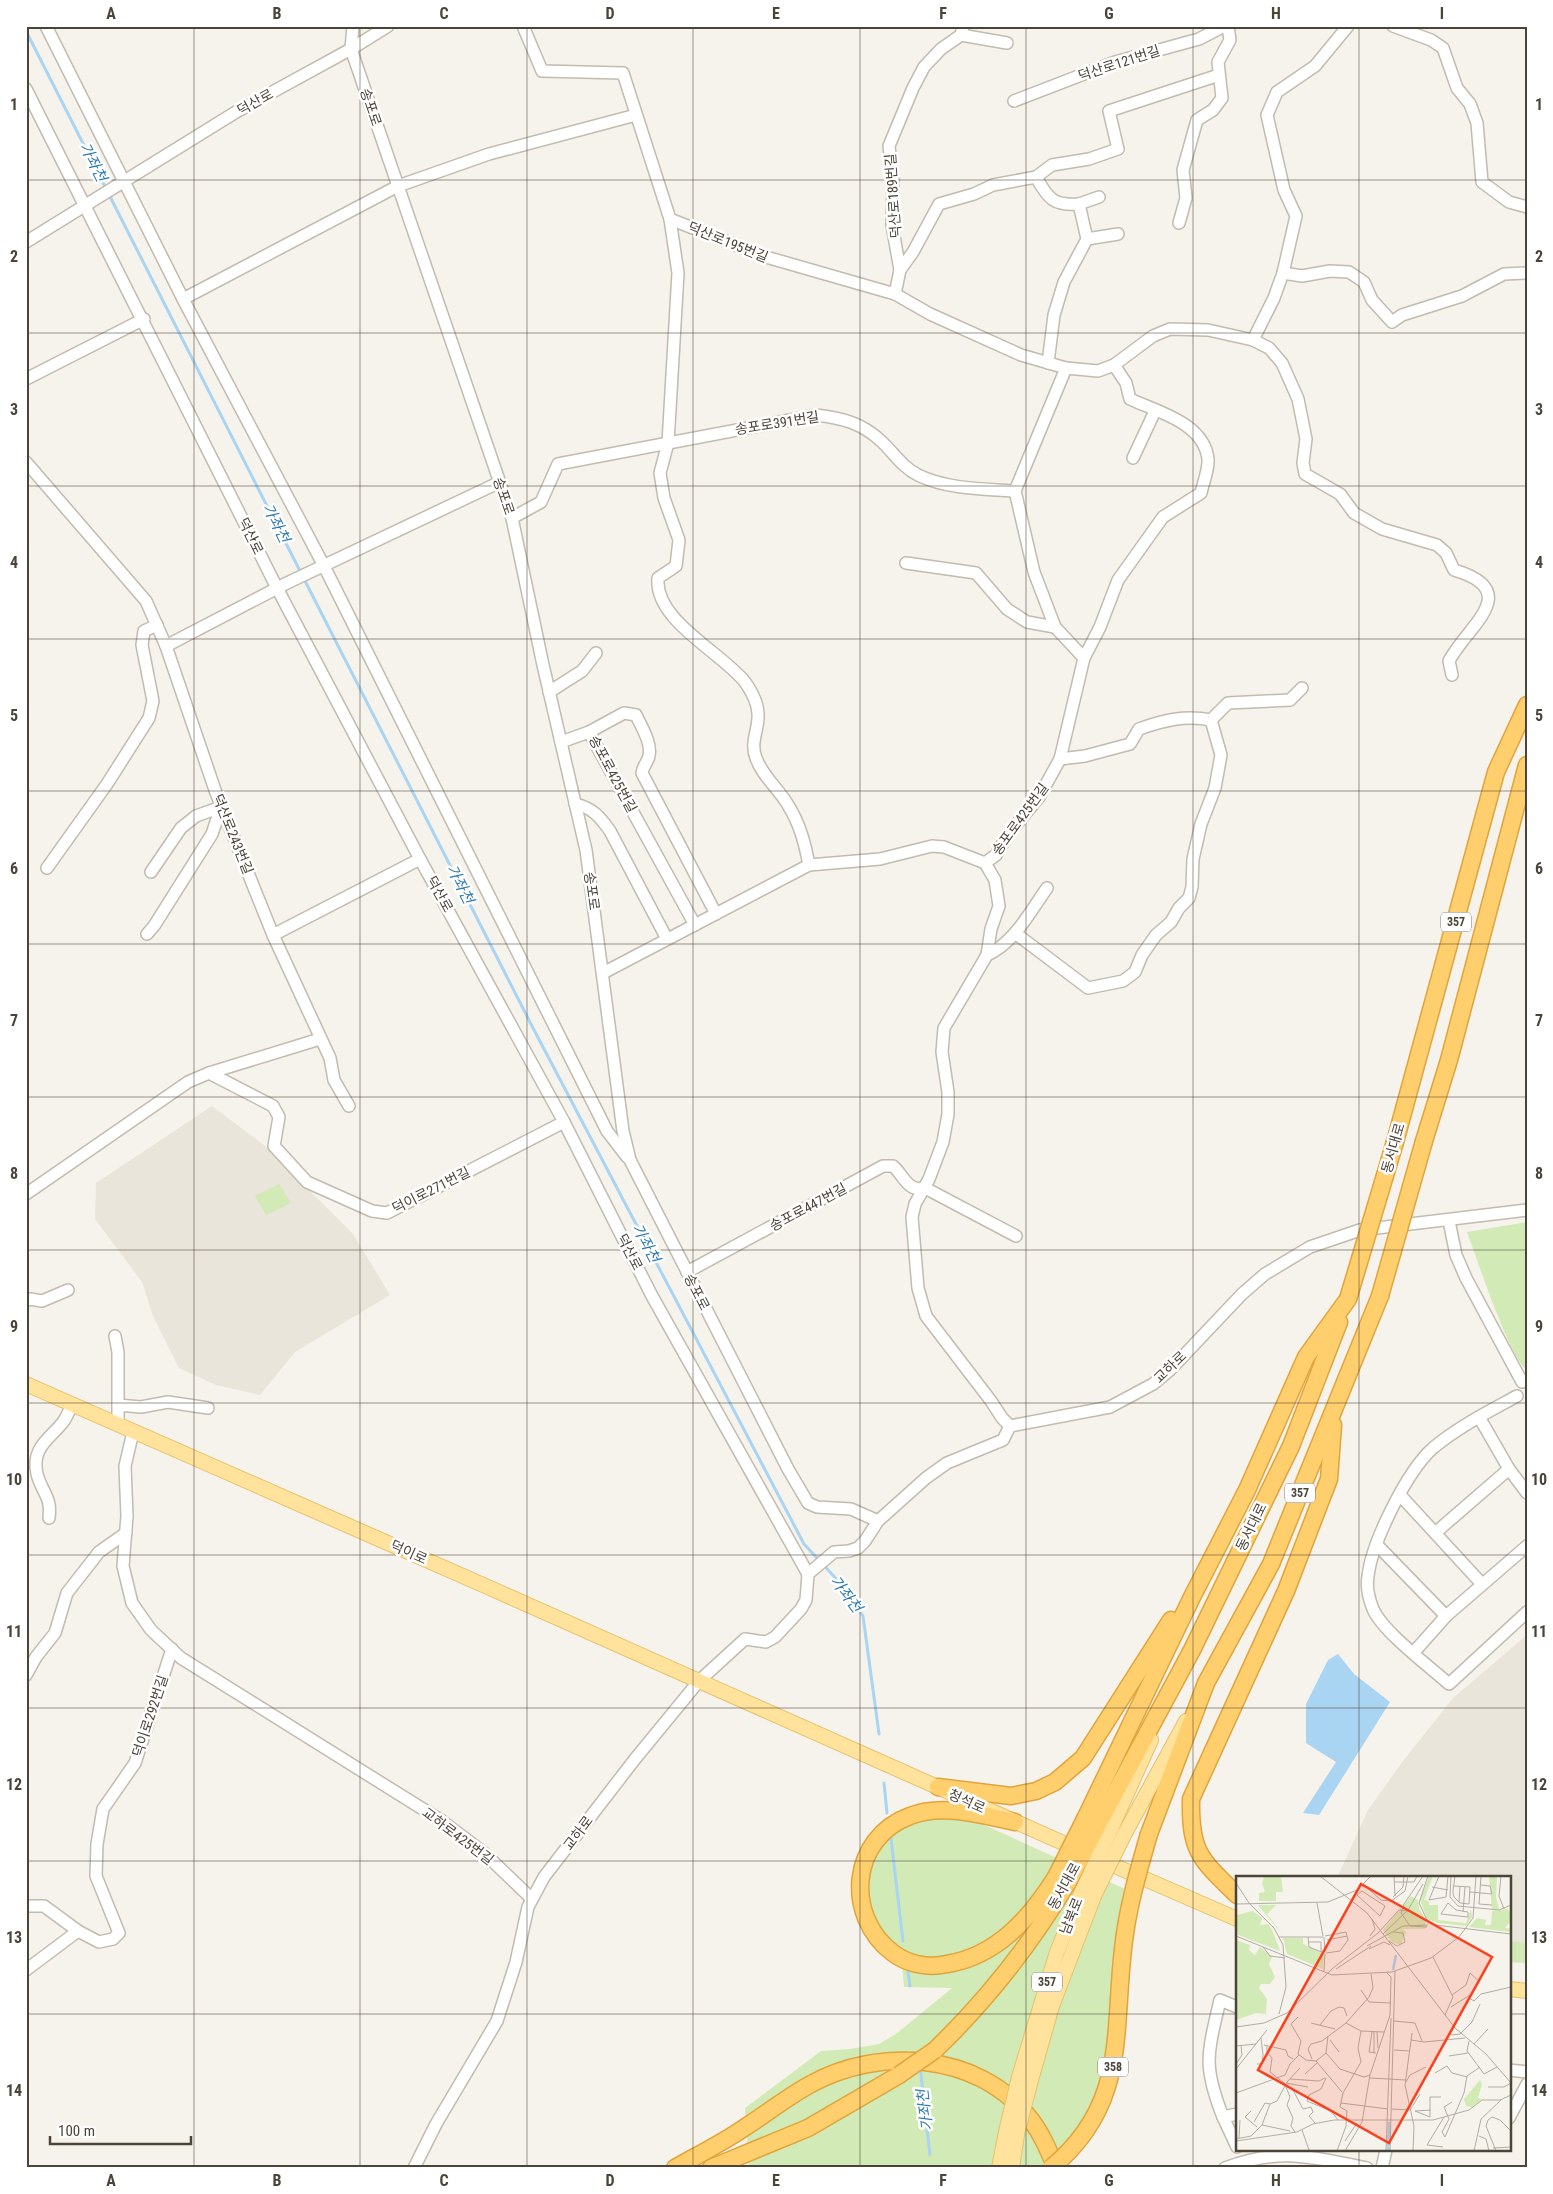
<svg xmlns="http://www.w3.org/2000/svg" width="1553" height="2194" font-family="'Roboto Condensed','Noto Sans KR',sans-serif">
  <rect width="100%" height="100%" fill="#f6f3ec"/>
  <g fill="#eae5da">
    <path d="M212 1106 264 1145 353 1234 390 1295 295 1352 260 1395 216 1385 179 1368 153 1316 142 1282 95 1219 96 1183Z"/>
    <path d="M1527 1635V1943L1509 1941V1878H1337L1368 1810 1403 1761 1453 1698Z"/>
  </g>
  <g fill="#d2eab5">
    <path d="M279 1184 291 1203 266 1215 255 1196Z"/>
    <path d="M1527 1222V1370C1510 1360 1476 1256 1467 1232Z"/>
    <path d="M952 1815 980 1823 1125 1889 1116 1951 1110 2042 1103 2077 1092 2107 1075 2132 1065 2168H749L745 2108 821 2051 850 2049 879 2044 896 2034 952 1988 904 1987 901 1949C889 1939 876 1927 870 1911 858 1875 877 1837 911 1822 922 1816 940 1817 952 1815Z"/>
    <path d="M1509 1941 1527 1943V1963L1509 1962Z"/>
  </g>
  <path fill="#a9d4f2" d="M1338 1654 1354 1674 1390 1702 1319 1815 1303 1813 1336 1762 1306 1743V1704L1328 1660Z"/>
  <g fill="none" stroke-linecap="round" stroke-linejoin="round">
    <g stroke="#a9d4f2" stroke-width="3">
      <path d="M26 31 301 573"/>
      <path d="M304 579 533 1028 804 1544 842 1585 863 1616 879 1734"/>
      <path d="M884 1783 887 1813"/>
      <path d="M891 1839 903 1941"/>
      <path d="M908 1972 910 1986"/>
      <path d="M920 2066 930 2155"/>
    </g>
    <g stroke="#c2bbae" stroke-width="14">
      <g id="minor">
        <path d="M46 26 183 299 324 566 607 1131 627 1157"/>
        <path d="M353 26 351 49 512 518 543 665 586 850 623 1131 630 1160 788 1469 808 1503 817 1507 851 1509 878 1521"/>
        <path d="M523 26 542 71 623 73 670 219 678 273 668 443 660 473 664 498 679 540 676 566 658 578C654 620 721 652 745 682 752 692 759 705 758 717 758 731 750 743 756 758 763 777 778 788 788 805 800 824 805 844 809 865"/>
        <path d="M1393 26 1431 40 1443 48 1457 88 1470 104 1477 123 1482 182 1509 202 1527 207"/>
        <path d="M961 35 1007 43"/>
        <path d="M26 89 277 588 420 859 564 1122 652 1296 808 1574"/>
        <path d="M1014 101 1115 62 1199 39 1224 26"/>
        <path d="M1036 177C1048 199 1054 206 1079 204"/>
        <path d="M670 219 766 257 895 294 930 314 1021 355 1066 368 1098 371 1114 365 1153 336 1170 329 1208 330 1253 340 1269 348 1282 363 1298 399 1306 439 1303 463 1305 474 1340 494 1354 513 1382 529 1437 545 1446 553 1454 570C1525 591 1467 626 1449 661L1452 675"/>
        <path d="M1179 223 1186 198 1183 170 1197 120 1213 110 1222 98 1218 62 1230 40 1228 26"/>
        <path d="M1087 239 1118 234"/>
        <path d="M26 242 236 112 351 49 388 26"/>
        <path d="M900 270 892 225 893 180 889 146 913 88 924 67 941 49 961 35 963 26"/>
        <path d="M1283 273 1302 276 1330 271 1349 272 1364 282 1372 300 1392 322 1402 315 1462 296 1504 274 1527 273"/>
        <path d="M895 294 900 270 913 252 939 204 974 194 993 185 1036 177 1052 165 1089 159 1118 149 1109 111 1219 75"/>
        <path d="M183 299 398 186 489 154 636 115"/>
        <path d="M1253 340 1274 298 1283 273 1296 216 1284 190 1267 115 1277 92 1315 66 1348 26"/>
        <path d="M1048 363 1054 315 1064 282 1087 239 1079 204 1099 197"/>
        <path d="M1066 368 1015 491 1034 572 1055 627 1084 658"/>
        <path d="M26 379 144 319"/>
        <path d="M1133 458 1155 411"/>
        <path d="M26 462 146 601 166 646 216 793 273 935 330 1058 334 1080 349 1106"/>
        <path d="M512 518 541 502 558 464 816 415C842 418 862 423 881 441 894 453 902 467 918 475 946 489 984 489 1015 491"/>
        <path d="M906 563 976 573 1007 609 1027 622 1055 627"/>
        <path d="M166 646 287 583 500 482"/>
        <path d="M549 692 582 671 596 653"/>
        <path d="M589 732 695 925"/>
        <path d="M561 742 589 732 624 713 636 715C641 726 652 743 649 756 648 762 643 765 642 773L716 914"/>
        <path d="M1060 759 1085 756 1130 744 1139 729C1164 720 1185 715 1211 720L1228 703 1290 700 1302 688"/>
        <path d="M575 804C593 808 600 817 610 831L667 939"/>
        <path d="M985 863 995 880 999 906 991 929 987 955 944 1028 942 1052 948 1092V1114L943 1142 929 1179 915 1204 912 1217 918 1288 926 1316 991 1401 1002 1418 1010 1426"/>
        <path d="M985 863 996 855 1007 836 1039 797 1060 759 1084 658 1100 627 1118 580 1163 517 1201 493C1203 483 1209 469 1208 459 1204 423 1158 412 1130 399L1126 383 1114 365"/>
        <path d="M47 868 107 784 149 718 153 701 142 645 144 631 157 625"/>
        <path d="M151 872 181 828 196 816 221 807"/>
        <path d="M1015 933 1088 988 1123 981 1135 972 1142 955 1156 935 1171 922 1179 908 1189 898 1192 887 1193 859 1201 824 1215 788 1221 755 1211 720"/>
        <path d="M147 934 154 926 212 834 221 807"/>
        <path d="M273 935 420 859"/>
        <path d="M987 955C1014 943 1030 912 1047 888"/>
        <path d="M603 973 809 865 880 859 932 846 944 847 985 863"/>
        <path d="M209 1073 273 1106 279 1117 274 1146 307 1182 372 1211 387 1213 564 1122"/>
        <path d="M26 1194 188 1082 209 1073 320 1039"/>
        <path d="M1449 1221 1456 1255 1466 1278 1522 1382"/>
        <path d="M687 1272 883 1166H893C906 1178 906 1191 927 1189L1016 1236"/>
        <path d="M26 1301 30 1299 42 1301 68 1290"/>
        <path d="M115 1336 118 1352V1405"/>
        <path d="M1517 1396C1488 1412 1458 1427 1433 1448 1407 1471 1372 1542 1368 1576 1366 1587 1369 1599 1373 1609 1383 1632 1429 1666 1449 1684L1527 1612"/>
        <path d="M1479 1417 1509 1469 1527 1493"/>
        <path d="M118 1425V1405L141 1407 168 1402 208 1408"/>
        <path d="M133 1432 125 1466 127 1516 123 1566 132 1603 151 1630 181 1658 442 1821 483 1852 532 1899"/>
        <path d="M1400 1495 1481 1583"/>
        <path d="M49 1518C52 1497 42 1493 37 1474 31 1447 50 1439 63 1422 67 1417 69 1410 72 1405"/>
        <path d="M1435 1533 1509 1469"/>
        <path d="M1377 1545 1446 1616"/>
        <path d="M1414 1652 1446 1616 1527 1546"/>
        <path d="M26 1675 36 1657 55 1633 67 1593 99 1552 126 1533"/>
        <path d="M26 1906H44L78 1931 99 1942 113 1939 119 1933 96 1876 97 1844 103 1809 135 1763 172 1649"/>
        <path d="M26 1970 78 1931"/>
        <path d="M1237 2007 1220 2000C1208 2053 1202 2064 1223 2117L1237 2114"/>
        <path d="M1509 2070 1527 2072"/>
        <path d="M1223 2117 1237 2147"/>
        <path d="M1509 2118 1527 2084"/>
        <path d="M414 2168 436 2124 497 2021 516 1962 528 1907 544 1877 635 1759 699 1681 745 1639 766 1642 775 1637 801 1609 806 1600 808 1574 834 1552 849 1551 858 1548 865 1541 878 1521 926 1478 947 1463 1003 1440 1010 1426 1110 1407 1153 1384 1171 1369 1242 1294 1265 1274 1310 1247 1360 1230 1527 1210"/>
        <path d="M1225 2168C1280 2147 1311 2157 1367 2168"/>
        <path d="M1382 2168 1386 2150"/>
      </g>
    </g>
    <g stroke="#e6c16a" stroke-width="16">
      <g id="major">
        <path d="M26 1384 490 1588 1079 1850"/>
        <path d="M1111 1829 1151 1740"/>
        <path d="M1124 1835 1186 1721"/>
        <path d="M1099 1859 1237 1919"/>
        <path d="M1509 1989 1527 1991"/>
        <path d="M1019 2077 1057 1952 1082 1891"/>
        <path d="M1031 2080 1052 2006 1094 1896"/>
        <path d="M999 2168 1006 2132"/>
        <path d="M1012 2168 1017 2134"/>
      </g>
    </g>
    <g stroke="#e0a43c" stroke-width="19">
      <g id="highway">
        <path d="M1424 1141 1449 1060 1527 765"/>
        <path d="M1395 1142 1496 772 1527 705"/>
        <path d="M938 1787 1011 1796 1036 1791 1055 1782 1083 1758 1171 1620"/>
        <path d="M1086 1817 1192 1597 1247 1490 1306 1357 1348 1299"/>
        <path d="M1015 1822C982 1815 943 1803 910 1816 850 1838 844 1916 893 1953 909 1965 929 1968 947 1964 997 1956 1030 1918 1056 1877"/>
        <path d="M1099 1823 1192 1650 1291 1446 1339 1322"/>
        <path d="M1149 1834 1206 1683 1271 1564 1380 1296"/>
        <path d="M1237 1895C1200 1859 1190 1852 1191 1799L1286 1591 1329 1479 1333 1425"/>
        <path d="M935 2050C987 2000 1031 1944 1068 1882"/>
        <path d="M675 2168C698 2155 722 2143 744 2128 766 2114 787 2097 811 2084 878 2047 976 2052 1027 2115 1040 2130 1048 2149 1056 2168"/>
        <path d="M711 2168 808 2128 899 2075"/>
      </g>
    </g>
    <use href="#minor" stroke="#fff" stroke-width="11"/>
    <use href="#major" stroke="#ffe39c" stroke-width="14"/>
    <use href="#highway" stroke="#ffcf6e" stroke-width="16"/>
    <g stroke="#e6c16a" stroke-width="16" stroke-linecap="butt">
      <g id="major-bridge">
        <path d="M1082 1891 1111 1829"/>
        <path d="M1094 1896 1124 1835"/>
        <path d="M1006 2132 1019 2077"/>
        <path d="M1017 2134 1031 2080"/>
      </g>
    </g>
    <g stroke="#e0a43c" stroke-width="19" stroke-linecap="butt">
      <g id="highway-bridge">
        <path d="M1380 1296 1424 1141"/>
        <path d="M1348 1299 1395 1142"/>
        <path d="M1056 1877 1086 1817"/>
        <path d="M1068 1882 1099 1823"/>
        <path d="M899 2075 935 2050"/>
        <path d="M1051 2168C1127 2105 1113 2036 1123 1949 1127 1910 1138 1872 1149 1834"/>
      </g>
    </g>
    <use href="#major-bridge" stroke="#ffe39c" stroke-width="14"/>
    <use href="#highway-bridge" stroke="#ffcf6e" stroke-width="16"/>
  </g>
  <path fill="none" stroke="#4b4439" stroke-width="1" stroke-opacity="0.55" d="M194 26V2168M360 26V2168M527 26V2168M693 26V2168M860 26V2168M1026 26V2168M1193 26V2168M1359 26V1878M26 180H1527M26 333H1527M26 486H1527M26 639H1527M26 791H1527M26 944H1527M26 1097H1527M26 1250H1527M26 1403H1527M26 1555H1527M26 1708H1527M26 1861H1527M26 2014H1237M1509 2014H1527M1359 2150V2168"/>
  <g text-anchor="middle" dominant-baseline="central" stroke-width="5" stroke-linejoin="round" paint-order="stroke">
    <g fill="#fff" stroke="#817c74" stroke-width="1">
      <rect x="1441" y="912.5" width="30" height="19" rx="4"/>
      <rect x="1285" y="1483.5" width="30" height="19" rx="4"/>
      <rect x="1032" y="1972.5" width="30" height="19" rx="4"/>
      <rect x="1098" y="2057.5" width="30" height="19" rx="4"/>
    </g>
    <g font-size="12" font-weight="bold" fill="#4b4439">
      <text x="1456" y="922">357</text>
      <text x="1300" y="1493">357</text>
      <text x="1047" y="1982">357</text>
      <text x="1113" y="2067">358</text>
    </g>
    <g font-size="14" fill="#4b4439" stroke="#fff">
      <text transform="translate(1119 63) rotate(-18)">덕산로121번길</text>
      <text transform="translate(255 102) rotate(-29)">덕산로</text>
      <text transform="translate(371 107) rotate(71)">송포로</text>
      <text transform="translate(893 196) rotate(-94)">덕산로189번길</text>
      <text transform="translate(728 242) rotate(22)">덕산로195번길</text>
      <text transform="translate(777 423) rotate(-9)">송포로391번길</text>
      <text transform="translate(504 496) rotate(71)">송포로</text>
      <text transform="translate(251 536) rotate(64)">덕산로</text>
      <text transform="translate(613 774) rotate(62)">송포로425번길</text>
      <text transform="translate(1020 819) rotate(-54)">송포로425번길</text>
      <text transform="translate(233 834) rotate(68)">덕산로243번길</text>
      <text transform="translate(592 891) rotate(82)">송포로</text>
      <text transform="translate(440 894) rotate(61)">덕산로</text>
      <text transform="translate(1393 1148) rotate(-74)">동서대로</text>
      <text transform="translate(431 1190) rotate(-27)">덕이로271번길</text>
      <text transform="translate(808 1207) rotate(-28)">송포로447번길</text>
      <text transform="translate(630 1252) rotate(63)">덕산로</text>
      <text transform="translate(697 1292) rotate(63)">송포로</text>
      <text transform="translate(1170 1367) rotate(-44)">교하로</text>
      <text transform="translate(1251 1527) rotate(-64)">동서대로</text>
      <text transform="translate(409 1552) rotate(24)">덕이로</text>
      <text transform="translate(150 1716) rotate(-72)">덕이로292번길</text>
      <text transform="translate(967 1801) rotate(24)">청석로</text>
      <text transform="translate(578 1833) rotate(-53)">교하로</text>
      <text transform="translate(458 1836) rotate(37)">교하로425번길</text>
      <text transform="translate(1064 1886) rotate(-61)">동서대로</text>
      <text transform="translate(1071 1916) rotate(-68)">남북로</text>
    </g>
    <g font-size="15" font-style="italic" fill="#2e7ab2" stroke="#fff">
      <text transform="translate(93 162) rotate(63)">가좌천</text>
      <text transform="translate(276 523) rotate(63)">가좌천</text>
      <text transform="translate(460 884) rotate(63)">가좌천</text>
      <text transform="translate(646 1243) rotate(62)">가좌천</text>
      <text transform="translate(846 1594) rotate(53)">가좌천</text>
      <text transform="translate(925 2110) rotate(-97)">가좌천</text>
    </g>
  </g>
  <g transform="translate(1236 1876)">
    <rect width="275" height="275" fill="#f6f3ec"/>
    <path d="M28 0H45L47 16H40V25H23V17L29 16 26 7ZM193 0H197L188 24 193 25V29H202V44L230 47 235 33 236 41 230 50 202 47 191 43 184 24ZM253 0H261L260 21 263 33H256ZM175 20 182 24 183 33 190 44 189 53H167L170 56 165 69 156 66 147 54ZM22 29H40L31 38 47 59ZM271 33 275 35V45L269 52 275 53V56L233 51 241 42 250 44 249 49H255L256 35ZM17 35 26 42 24 49 32 48 36 54 44 75 0 58V39ZM67 62V68L88 78 87 93 51 78 47 62ZM0 64 14 69 13 74 19 79 24 71 36 81 33 88 39 101 34 108H25L23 112 31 123 30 138 20 137 0 144ZM244 204 246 208 242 222 246 223 236 231 230 230 228 223Z" fill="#d2eab5"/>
    <path fill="none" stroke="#a9d4f2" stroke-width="2.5" d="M157 94 160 79M152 275 153 246"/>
    <path fill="none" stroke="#b2ada4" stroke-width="1" d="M84 0 131 37 219 152 250 178 275 207M158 0 159 20M187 0 168 28 165 37 174 50 191 51M203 0 193 24 210 21 212 0M215 0 214 21 222 30 263 34 275 29M245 0 243 28 256 29M265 0 263 20 268 33M158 6H178L181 0M0 7 13 27 38 52 47 69 50 111 43 138M128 9 145 24 155 25 169 15 172 0M218 10 234 11 233 28 224 27 218 21 217 17V15L219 0M196 11 212 14M126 15 149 30 144 40 121 19ZM234 16 256 18 254 10 245 9M157 21 167 11 168 0M223 26 224 10M81 27 87 60M212 27 220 34 232 36V41L205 38ZM0 28 92 26 121 14 135 0M227 36 229 11M191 44 183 27 192 0M147 58 172 34 187 8M0 60 96 99 156 96 195 82 223 61 237 42 240 0M89 60 110 56 112 64 104 75 90 77M134 60 139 53 136 43M43 61H87M72 61 73 71 88 77M88 61 89 76M91 64 111 60M153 65 161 70 169 66 167 57 157 56M72 66H85V76M131 70 167 50 192 49M27 71 34 80 49 82M133 73 148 66 154 69M197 81 217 121 209 139M100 93 135 70M88 95 89 78M125 114 133 126 155 127M216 119 230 109 234 97 244 106M233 122 238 125 245 118 275 111M215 131 237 117M62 141 55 148 65 165 62 178 70 184 80 185 106 216M158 145 179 147 186 165M75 147 99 153M110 147 133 121 137 112 135 98M110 147 125 155 148 156M84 149 95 135 103 131 108 132 111 140M0 151 28 147 51 137 97 92 142 57 163 34 174 35 199 49 275 58M136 156 133 176 140 177M141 156 142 172M214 156 215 159 224 158 236 146 244 128M176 157 169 209 178 250 177 275M94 164 103 176M175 164 188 166 229 162M233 165 231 175 248 198 261 191M238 168 252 153M28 169 50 174 52 180 57 183M0 170 20 168M31 170V176L36 182 34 196 57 214 67 233 75 231 77 236 73 240 79 247M158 174 174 175M90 177 104 193 128 201 134 199M138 177V156M213 180 232 177M76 183 72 173 75 168 86 165 110 147M80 185 90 177 92 160M0 188 6 179 5 170M21 188H26L27 179 25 162M0 193 31 154M199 197 211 190 216 197 231 201M69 198 81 187M90 202 85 213 73 219 71 225 95 235 102 244M134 202 170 204M54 203 83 205 89 202M170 206 174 199 190 191M50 207 72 211M50 211 54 221 51 229 57 242 55 250 59 256M252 211H268L275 207M0 217 49 199 54 188 63 179M216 226 208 231 213 243 206 256 209 261 228 217 231 200 244 191M105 227 152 233M156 233 174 234 184 218M15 235 9 241 21 251M194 241 179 235 195 234M194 241V221H205M18 246 29 227 34 228M26 249 54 255M66 254 73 274M243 260 250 263 253 275M3 262 4 244M0 263 15 260 26 249 34 228 41 225 51 206 64 192M0 265 61 256 77 248 98 244H197L233 234 246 224H264L275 219M109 265 121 247M207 271 191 269 208 241M257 272 275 271M101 275 110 250 111 235 104 231 107 217 125 186 122 172 125 155M109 275 126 246 134 199 154 139 155 101 150 96M150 275 155 142M154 275 159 95M238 275 245 243 265 224M260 275 250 250 252 244 256 241 264 244 275 255"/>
    <path fill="#fc3f1d" fill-opacity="0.15" stroke="#fc3f1d" stroke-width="2.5" d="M125 8 256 81 153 267 22 194Z"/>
    <rect width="275" height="275" fill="none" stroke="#4b4439" stroke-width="2.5"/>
  </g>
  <rect width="1553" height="2194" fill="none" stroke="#ffffff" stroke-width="55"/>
  <path d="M50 2136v8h141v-8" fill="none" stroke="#4b4439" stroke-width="2.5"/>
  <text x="58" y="2136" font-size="15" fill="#4b4439" stroke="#ffffff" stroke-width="4" paint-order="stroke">100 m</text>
  <rect x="28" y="28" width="1498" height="2138" fill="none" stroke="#4b4439" stroke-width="2"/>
  <g font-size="16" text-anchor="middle" font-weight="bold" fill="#4b4439">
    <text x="111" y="19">A</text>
    <text x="277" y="19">B</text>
    <text x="444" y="19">C</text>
    <text x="610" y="19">D</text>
    <text x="776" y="19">E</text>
    <text x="943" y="19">F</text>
    <text x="1109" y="19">G</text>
    <text x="1276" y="19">H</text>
    <text x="1442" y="19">I</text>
    <text x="14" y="110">1</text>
    <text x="1539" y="110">1</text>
    <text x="14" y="262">2</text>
    <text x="1539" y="262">2</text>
    <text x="14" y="415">3</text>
    <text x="1539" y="415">3</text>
    <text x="14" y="568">4</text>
    <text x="1539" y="568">4</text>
    <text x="14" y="721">5</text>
    <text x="1539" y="721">5</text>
    <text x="14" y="874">6</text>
    <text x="1539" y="874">6</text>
    <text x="14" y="1026">7</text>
    <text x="1539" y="1026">7</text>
    <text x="14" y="1179">8</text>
    <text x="1539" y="1179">8</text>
    <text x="14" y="1332">9</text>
    <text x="1539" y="1332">9</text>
    <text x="14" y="1485">10</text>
    <text x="1539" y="1485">10</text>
    <text x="14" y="1637">11</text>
    <text x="1539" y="1637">11</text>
    <text x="14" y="1790">12</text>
    <text x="1539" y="1790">12</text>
    <text x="14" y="1943">13</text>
    <text x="1539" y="1943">13</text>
    <text x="14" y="2096">14</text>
    <text x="1539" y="2096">14</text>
    <text x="111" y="2186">A</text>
    <text x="277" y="2186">B</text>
    <text x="444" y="2186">C</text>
    <text x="610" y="2186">D</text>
    <text x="776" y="2186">E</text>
    <text x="943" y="2186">F</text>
    <text x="1109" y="2186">G</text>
    <text x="1276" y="2186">H</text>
    <text x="1442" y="2186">I</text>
  </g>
</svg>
